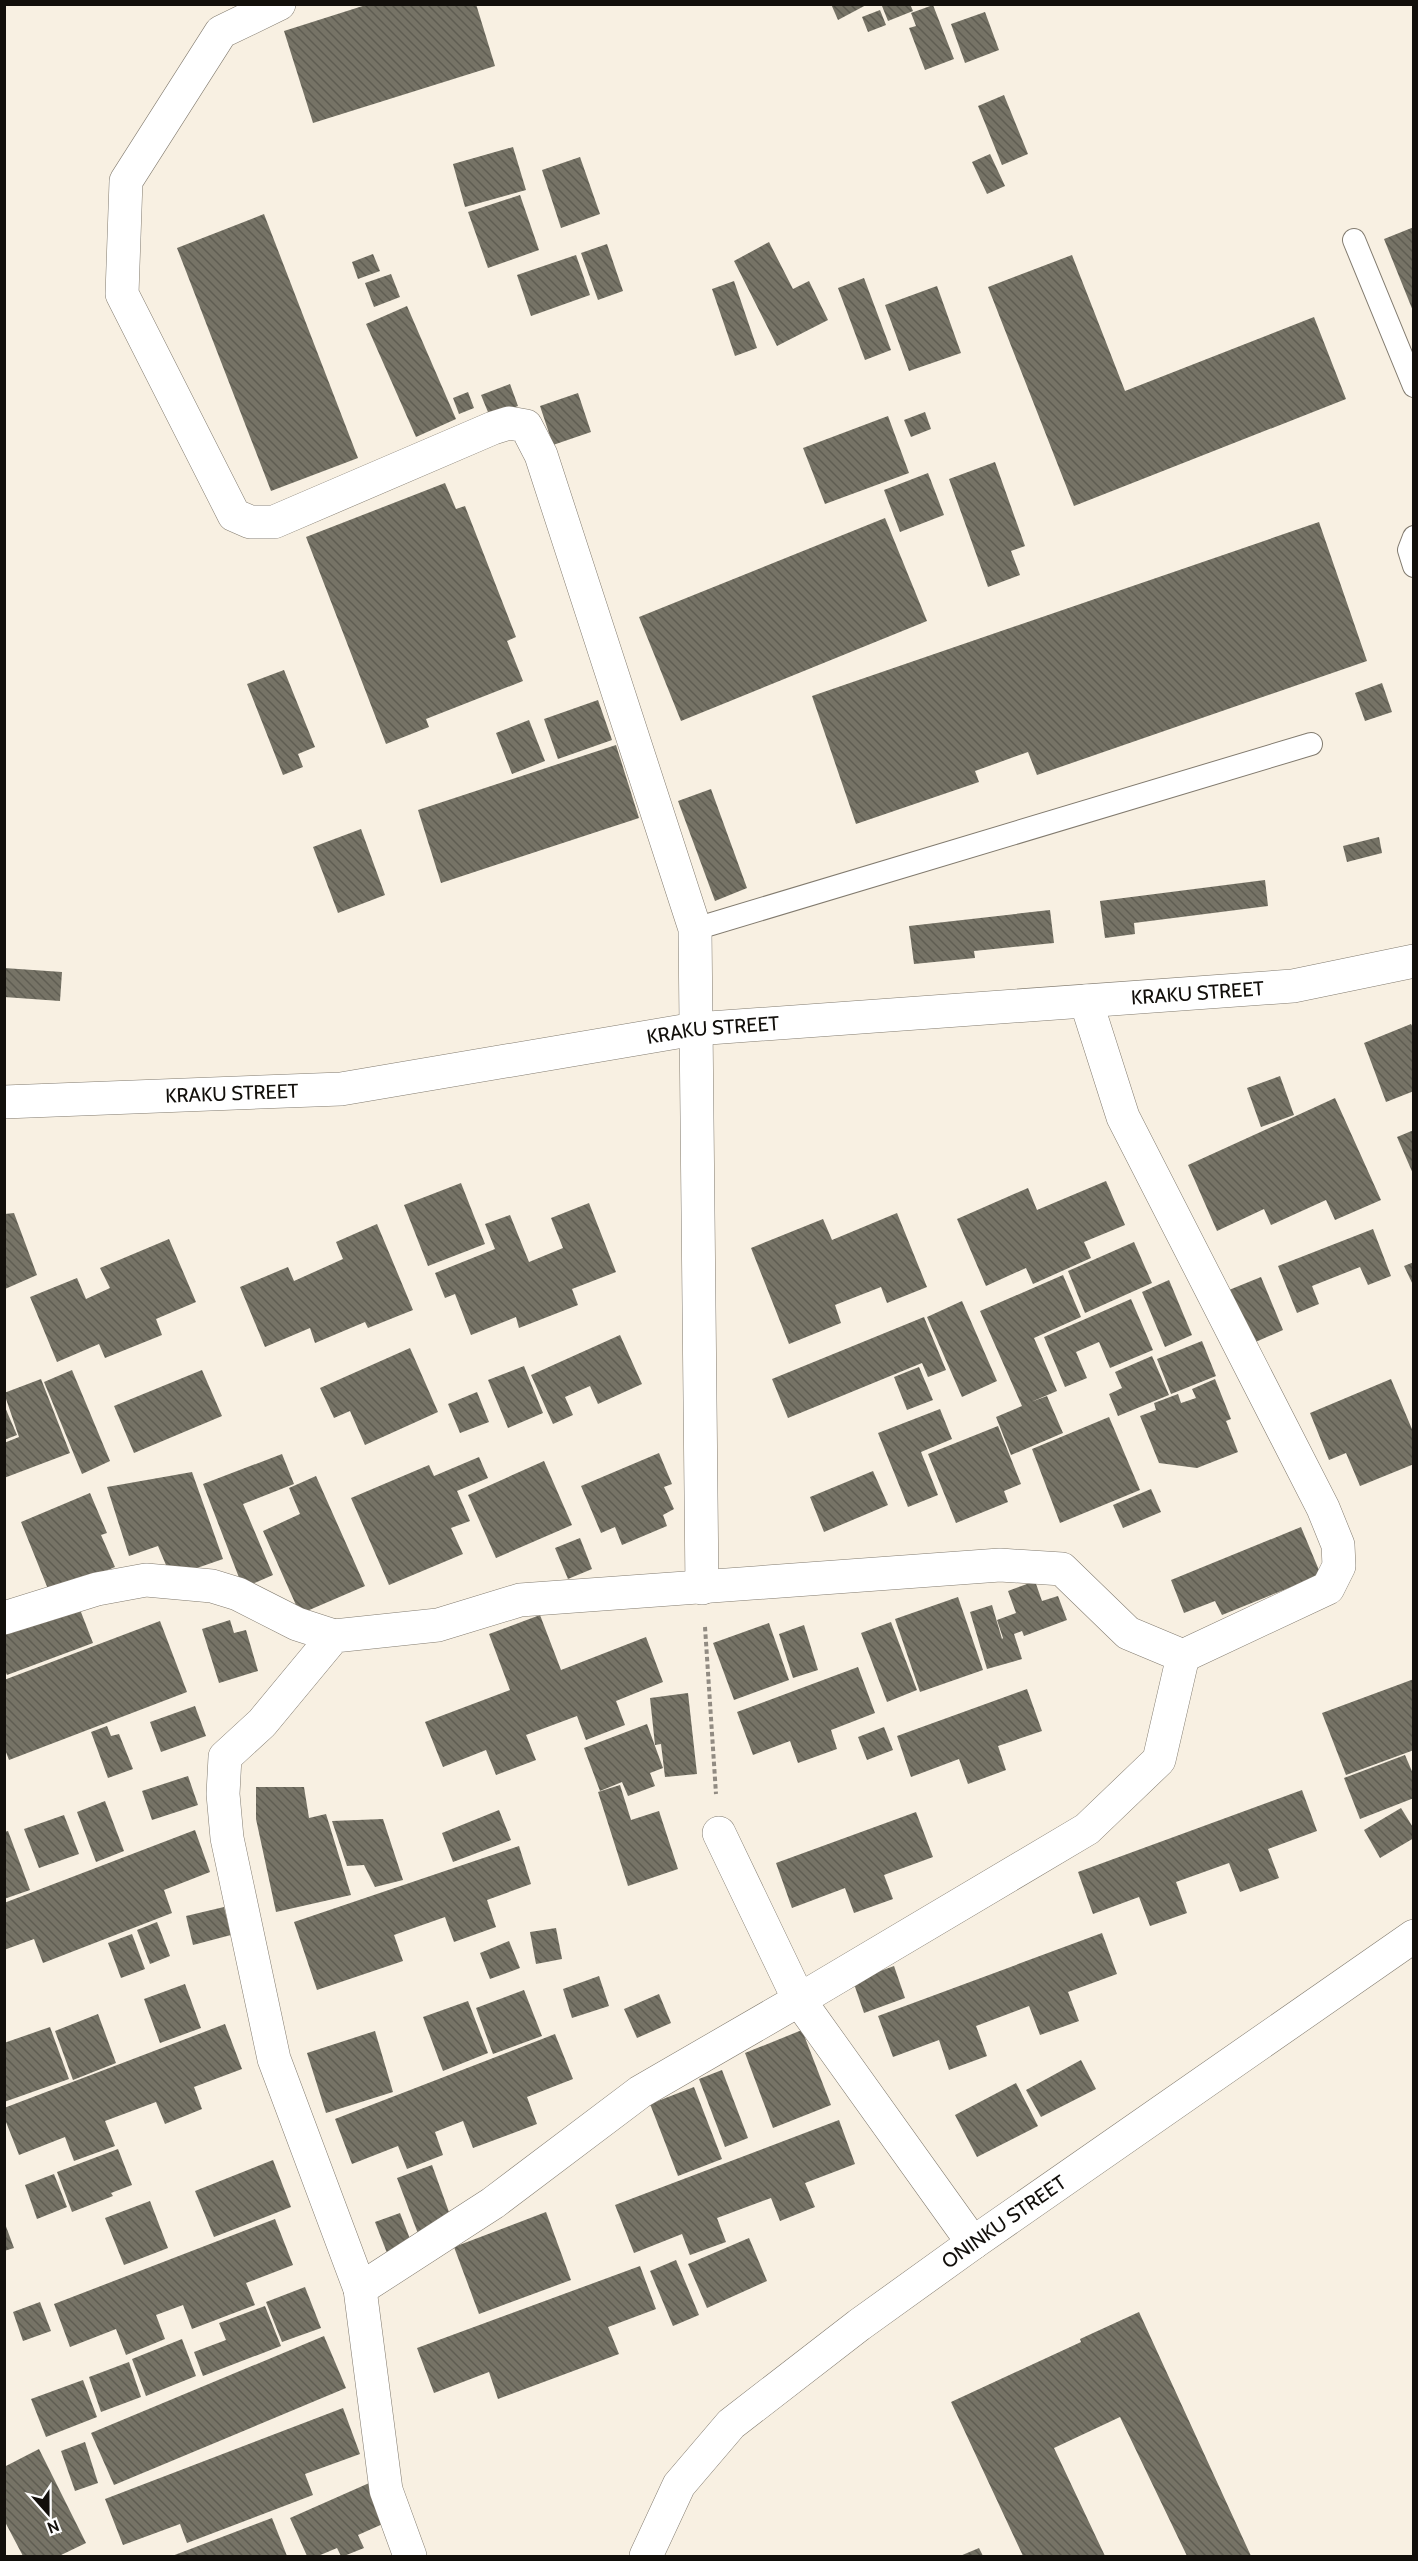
<svg xmlns="http://www.w3.org/2000/svg" width="1418" height="2561" font-family="Cabin,sans-serif">
  <defs>
    <pattern id="building-back-hatch" width="6" height="6" patternUnits="userSpaceOnUse" patternTransform="scale(1.5)"><rect width="6" height="6" fill="#767366"/><path d="M-1 5l2 2M0 0l6 6M5-1l2 2" fill="none" stroke="#5f5d52"/></pattern>
  </defs>
  <rect width="100%" height="100%" fill="#f8f0e2"/>
  <g fill="url(#building-back-hatch)">
    <path d="M369 4H476L495 66 313 123 284 31Z"/>
    <path d="M831 4H868L838 20Z"/>
    <path d="M886 4H910L913 11 888 21 882 6Z"/>
    <path d="M933 5 954 59 925 70 909 28 916 26 911 13Z"/>
    <path d="M880 10 886 25 868 32 862 17Z"/>
    <path d="M985 12 999 50 965 63 951 24Z"/>
    <path d="M1004 95 1028 154 1002 165 978 106Z"/>
    <path d="M513 147 526 190 465 207 453 164Z"/>
    <path d="M990 154 1005 186 987 194 972 162Z"/>
    <path d="M580 157 600 214 561 228 542 170Z"/>
    <path d="M520 195 539 250 488 268 468 212Z"/>
    <path d="M264 214 358 458 271 491 177 248Z"/>
    <path d="M1414 227V311H1413L1384 239Z"/>
    <path d="M769 242 793 289 809 281 828 320 777 346 734 261Z"/>
    <path d="M607 244 623 291 598 300 581 253Z"/>
    <path d="M373 254 380 271 358 279 352 262Z"/>
    <path d="M576 255 590 295 531 316 517 275Z"/>
    <path d="M1072 255 1125 391 1314 317 1346 399 1074 506 988 287Z"/>
    <path d="M391 274 400 297 374 307 365 283Z"/>
    <path d="M864 278 891 350 865 360 838 288Z"/>
    <path d="M734 281 757 348 735 356 712 289Z"/>
    <path d="M937 286 961 353 909 371 885 305Z"/>
    <path d="M407 306 456 419 416 437 366 324Z"/>
    <path d="M510 384 518 406 490 417 481 395Z"/>
    <path d="M468 392 474 408 459 414 453 398Z"/>
    <path d="M578 393 591 432 553 445 540 406Z"/>
    <path d="M925 412 931 429 911 437 904 420Z"/>
    <path d="M888 416 909 473 825 504 803 448Z"/>
    <path d="M995 462 1025 546 1011 551 1020 575 988 587 949 479Z"/>
    <path d="M928 473 944 515 900 532 884 490Z"/>
    <path d="M445 483 456 509 465 506 516 637 507 641 523 681 426 719 429 727 386 744 306 537Z"/>
    <path d="M885 518 927 621 681 721 639 617Z"/>
    <path d="M1319 522 1367 661 1037 775 1028 752 975 771 979 782 856 824 812 696Z"/>
    <path d="M284 670 315 747 298 754 303 767 283 775 247 684Z"/>
    <path d="M1382 683 1392 712 1365 721 1355 693Z"/>
    <path d="M598 700 612 740 558 759 544 719Z"/>
    <path d="M529 720 545 761 512 774 496 733Z"/>
    <path d="M616 745 639 818 441 883 418 810Z"/>
    <path d="M711 789 747 888 715 901 678 801Z"/>
    <path d="M361 829 385 895 338 913 313 847Z"/>
    <path d="M1379 837 1382 853 1347 862 1343 846Z"/>
    <path d="M1265 880 1268 906 1134 923 1135 934 1105 938 1100 901Z"/>
    <path d="M1050 910 1054 943 974 951 975 958 914 964 909 926Z"/>
    <path d="M4 968 62 972 60 1001 4 997Z"/>
    <path d="M1411 1024 1414 1030V1091L1386 1102 1364 1043Z"/>
    <path d="M1280 1076 1294 1115 1261 1127 1247 1088Z"/>
    <path d="M1335 1098 1381 1200 1335 1220 1326 1200 1271 1225 1264 1209 1217 1231 1188 1165Z"/>
    <path d="M1414 1130V1176L1397 1137Z"/>
    <path d="M1106 1181 1125 1225 1084 1242 1091 1258 1033 1284 1026 1268 986 1286 957 1219 1028 1188 1037 1210Z"/>
    <path d="M461 1183 485 1244 428 1266 404 1205Z"/>
    <path d="M589 1203 616 1272 572 1289 578 1305 519 1328 516 1317 471 1335 455 1294 445 1298 435 1273 495 1249 485 1224 510 1215 529 1262 563 1248 551 1218Z"/>
    <path d="M14 1213 37 1275 5 1289V1214Z"/>
    <path d="M897 1213 927 1287 887 1303 881 1287 835 1305 841 1323 789 1344 751 1248 823 1219 832 1240Z"/>
    <path d="M377 1224 413 1310 368 1328 365 1322 315 1343 310 1328 265 1347 240 1287 288 1267 294 1281 343 1259 336 1242Z"/>
    <path d="M1373 1229 1391 1276 1368 1285 1360 1267 1312 1286 1319 1304 1297 1313 1278 1266Z"/>
    <path d="M169 1239 196 1302 156 1319 162 1335 105 1358 99 1344 57 1362 30 1297 77 1278 86 1299 110 1288 100 1268Z"/>
    <path d="M1134 1242 1152 1283 1085 1313 1068 1271Z"/>
    <path d="M1414 1262V1287L1404 1266Z"/>
    <path d="M1063 1275 1081 1317 1034 1338 1057 1391 1031 1402 1047 1396 1063 1433 1011 1455 996 1417 1022 1406 980 1311Z"/>
    <path d="M1261 1277 1283 1330 1251 1344 1229 1290Z"/>
    <path d="M1169 1280 1192 1335 1165 1347 1142 1292Z"/>
    <path d="M1131 1299 1153 1350 1110 1368 1099 1342 1076 1352 1087 1378 1065 1387 1044 1337Z"/>
    <path d="M962 1301 997 1381 962 1397 927 1317Z"/>
    <path d="M924 1317 946 1370 928 1377 922 1363 788 1418 772 1379Z"/>
    <path d="M620 1335 642 1384 598 1404 590 1386 565 1397 573 1415 553 1424 531 1375Z"/>
    <path d="M1202 1341 1216 1376 1171 1394 1157 1359Z"/>
    <path d="M410 1348 438 1412 365 1445 350 1411 334 1418 320 1388Z"/>
    <path d="M1152 1356 1169 1395 1118 1416 1109 1394 1122 1388 1115 1372Z"/>
    <path d="M524 1366 543 1413 508 1428 488 1380Z"/>
    <path d="M919 1367 933 1400 907 1410 894 1377Z"/>
    <path d="M72 1370 110 1461 82 1474 44 1382Z"/>
    <path d="M202 1370 222 1416 134 1453 114 1406Z"/>
    <path d="M41 1379 70 1453 4 1478V1443L19 1437 4 1393Z"/>
    <path d="M1215 1379 1231 1419 1226 1421 1238 1452 1197 1468 1159 1463 1140 1416 1156 1410 1154 1403 1178 1394 1181 1403 1196 1398 1192 1389Z"/>
    <path d="M1391 1379 1414 1434V1464L1360 1486 1346 1453 1329 1460 1310 1413Z"/>
    <path d="M477 1392 489 1422 460 1433 448 1404Z"/>
    <path d="M4 1405 17 1435 4 1440Z"/>
    <path d="M940 1409 952 1439 921 1452 938 1495 908 1507 878 1433Z"/>
    <path d="M1109 1417 1140 1490 1060 1523 1032 1449Z"/>
    <path d="M998 1426 1021 1484 1004 1491 1008 1502 956 1523 928 1454Z"/>
    <path d="M659 1453 672 1484 664 1487 674 1509 663 1515 667 1526 622 1545 615 1527 601 1533 581 1486Z"/>
    <path d="M282 1454 294 1484 243 1504 273 1575 243 1588 203 1484Z"/>
    <path d="M479 1457 488 1478 457 1491 470 1521 451 1528 463 1554 389 1585 351 1498 429 1465 434 1476Z"/>
    <path d="M544 1461 572 1525 496 1558 468 1495Z"/>
    <path d="M873 1471 888 1505 824 1532 810 1497Z"/>
    <path d="M192 1472 223 1559 171 1577 158 1546 129 1556 107 1487Z"/>
    <path d="M316 1476 365 1586 300 1614 263 1531 300 1514 289 1488Z"/>
    <path d="M1151 1489 1161 1512 1123 1528 1113 1505Z"/>
    <path d="M90 1493 107 1533 101 1535 115 1567 50 1594 21 1522Z"/>
    <path d="M1301 1527 1321 1575 1222 1615 1215 1601 1184 1613 1171 1580Z"/>
    <path d="M580 1538 592 1569 568 1579 555 1548Z"/>
    <path d="M1035 1581 1042 1601 1058 1596 1067 1620 1024 1636 1022 1631 1014 1634 1022 1659 987 1669 970 1612 992 1605 1002 1639 1003 1638 997 1620 1016 1613 1008 1591Z"/>
    <path d="M958 1597 983 1670 920 1692 895 1619Z"/>
    <path d="M79 1607 93 1643 7 1675 4 1669V1634Z"/>
    <path d="M540 1615 561 1670 646 1637 663 1682 616 1701 625 1725 586 1740 577 1716 526 1735 536 1760 496 1775 486 1750 443 1767 425 1722 510 1690 489 1634Z"/>
    <path d="M230 1620 234 1633 246 1630 258 1671 219 1683 202 1629Z"/>
    <path d="M160 1621 187 1692 9 1760 4 1747V1680Z"/>
    <path d="M891 1622 917 1690 887 1702 861 1633Z"/>
    <path d="M769 1623 789 1680 734 1700 713 1643Z"/>
    <path d="M804 1625 818 1670 793 1678 779 1634Z"/>
    <path d="M858 1667 875 1713 831 1730 837 1749 798 1763 790 1741 753 1755 737 1712Z"/>
    <path d="M1414 1679V1750L1346 1775 1322 1713Z"/>
    <path d="M1027 1689 1042 1731 998 1746 1006 1770 968 1784 959 1759 911 1777 897 1736Z"/>
    <path d="M688 1693 697 1774 665 1777 661 1744 655 1745 650 1698Z"/>
    <path d="M195 1706 206 1736 161 1752 150 1722Z"/>
    <path d="M647 1724 663 1768 650 1773 655 1786 628 1796 622 1782 600 1791 584 1748Z"/>
    <path d="M107 1726 111 1736 119 1734 133 1769 108 1778 91 1732Z"/>
    <path d="M884 1727 893 1750 867 1760 858 1737Z"/>
    <path d="M1405 1755 1414 1776V1798L1360 1819 1344 1778Z"/>
    <path d="M188 1776 198 1805 152 1820 142 1791Z"/>
    <path d="M620 1785 631 1820 659 1811 678 1869 628 1886 598 1792Z"/>
    <path d="M256 1787H304L309 1818 326 1814 351 1895 276 1912 256 1819Z"/>
    <path d="M1302 1790 1317 1831 1268 1849 1279 1878 1240 1892 1229 1863 1176 1882 1187 1913 1150 1926 1139 1897 1093 1914 1078 1872Z"/>
    <path d="M105 1801 124 1851 96 1862 77 1812Z"/>
    <path d="M1401 1808 1414 1829V1838L1380 1858 1364 1830Z"/>
    <path d="M499 1810 511 1840 453 1862 442 1833Z"/>
    <path d="M916 1812 933 1857 884 1875 893 1899 854 1913 845 1888 792 1908 776 1863Z"/>
    <path d="M64 1815 79 1854 39 1868 24 1829Z"/>
    <path d="M383 1819 403 1880 375 1887 364 1865 347 1866 332 1821Z"/>
    <path d="M195 1830 210 1872 164 1890 172 1913 43 1963 34 1939 4 1950V1903Z"/>
    <path d="M8 1831 30 1890 4 1899V1832Z"/>
    <path d="M519 1846 531 1884 487 1900 496 1927 454 1942 445 1917 394 1935 403 1961 317 1990 294 1922Z"/>
    <path d="M224 1907 231 1935 193 1945 186 1916Z"/>
    <path d="M157 1922 170 1956 150 1964 137 1930Z"/>
    <path d="M556 1928 562 1959 536 1964 530 1932Z"/>
    <path d="M1102 1933 1117 1974 1068 1992 1079 2021 1040 2035 1029 2006 976 2026 987 2056 949 2070 939 2040 893 2057 878 2016Z"/>
    <path d="M132 1934 145 1969 121 1978 108 1943Z"/>
    <path d="M509 1941 520 1968 490 1979 480 1953Z"/>
    <path d="M894 1966 905 1998 864 2013 853 1981Z"/>
    <path d="M599 1976 609 2006 572 2018 563 1989Z"/>
    <path d="M185 1984 201 2028 160 2043 144 1999Z"/>
    <path d="M524 1990 542 2036 493 2054 476 2008Z"/>
    <path d="M659 1994 671 2023 637 2038 624 2009Z"/>
    <path d="M468 2001 488 2053 443 2071 423 2017Z"/>
    <path d="M98 2014 116 2063 73 2080 55 2031Z"/>
    <path d="M225 2024 242 2069 194 2087 202 2109 165 2124 156 2102 105 2121 115 2146 74 2161 65 2137 19 2155 4 2117V2108Z"/>
    <path d="M50 2027 69 2079 4 2102V2043Z"/>
    <path d="M802 2030 831 2105 773 2128 745 2053Z"/>
    <path d="M375 2031 393 2092 326 2113 307 2053Z"/>
    <path d="M555 2034 573 2079 527 2097 537 2124 473 2148 463 2121 435 2132 443 2155 407 2169 398 2146 352 2164 335 2119Z"/>
    <path d="M1081 2060 1096 2089 1041 2117 1026 2090Z"/>
    <path d="M722 2070 748 2138 725 2147 699 2079Z"/>
    <path d="M1016 2083 1038 2126 977 2157 955 2115Z"/>
    <path d="M694 2087 722 2159 678 2176 650 2104Z"/>
    <path d="M839 2120 855 2164 805 2183 815 2207 780 2221 771 2198 717 2218 726 2242 690 2255 682 2234 634 2253 615 2205Z"/>
    <path d="M118 2149 132 2185 111 2193 113 2196 72 2212 57 2172Z"/>
    <path d="M273 2160 291 2207 214 2237 195 2191Z"/>
    <path d="M432 2165 454 2226 420 2239 397 2178Z"/>
    <path d="M54 2174 67 2207 37 2219 25 2185Z"/>
    <path d="M150 2201 168 2248 124 2265 105 2218Z"/>
    <path d="M546 2212 571 2280 479 2314 454 2247Z"/>
    <path d="M400 2213 412 2244 387 2253 375 2222Z"/>
    <path d="M275 2219 293 2265 246 2283 255 2305 192 2329 183 2305 156 2315 165 2339 126 2355 116 2329 70 2347 54 2304Z"/>
    <path d="M4 2221 14 2248 4 2251Z"/>
    <path d="M749 2238 767 2281 707 2308 688 2264Z"/>
    <path d="M676 2260 699 2315 673 2326 650 2271Z"/>
    <path d="M640 2266 656 2309 608 2327 619 2354 498 2399 489 2372 434 2393 417 2348Z"/>
    <path d="M305 2287 321 2328 282 2342 266 2302Z"/>
    <path d="M40 2302 51 2331 23 2341 13 2312Z"/>
    <path d="M265 2306 281 2346 203 2376 194 2352 226 2340 219 2323Z"/>
    <path d="M1139 2312 1251 2556H1187L1120 2417 1054 2448 1105 2556H1023L951 2402 1081 2342 1080 2339Z"/>
    <path d="M324 2336 346 2388 114 2485 91 2433Z"/>
    <path d="M182 2339 196 2376 146 2396 132 2359Z"/>
    <path d="M129 2362 141 2397 101 2412 89 2377Z"/>
    <path d="M83 2380 97 2417 46 2437 31 2399Z"/>
    <path d="M343 2408 360 2454 305 2474 313 2495 187 2543 180 2524 123 2545 105 2499Z"/>
    <path d="M85 2442 98 2483 75 2491 61 2451Z"/>
    <path d="M39 2449 86 2543 59 2556H23L4 2520V2467Z"/>
    <path d="M376 2480 394 2519 358 2535 364 2548 344 2556H341L337 2548 318 2556H307L290 2518Z"/>
    <path d="M272 2518 287 2556H172Z"/>
    <path d="M979 2548 983 2556H960Z"/>
  </g>
  <g fill="none" stroke-linecap="round" stroke-linejoin="round">
    <g stroke="#827b6f" stroke-width="24">
      <g id="service">
        <path d="M1354 240 1414 386"/>
        <path d="M1414 537 1409 550 1414 566"/>
        <path d="M695 929 1311 744"/>
      </g>
    </g>
    <g stroke="#827b6f" stroke-width="34">
      <g id="minor">
        <path d="M279 4 221 32 126 181 122 294 234 515 250 522H274L493 428 509 423 526 426 541 455 695 929 702 1588"/>
        <path d="M1086 1001 1123 1117 1323 1508 1338 1545 1339 1566 1328 1588 1183 1656"/>
        <path d="M4 1618 97 1589 146 1580 212 1586 238 1594 297 1624 334 1636"/>
        <path d="M360 2289 493 2203 640 2092 799 2000 719 1833"/>
        <path d="M410 2556 386 2490 360 2289 274 2059 227 1838 223 1794 225 1757 262 1723 334 1636 438 1625 520 1600 1000 1565 1062 1569 1128 1633 1183 1656 1159 1760 1087 1829 799 2000 973 2243"/>
      </g>
    </g>
    <g stroke="#827b6f" stroke-width="34">
      <g id="tertiary">
        <path id="s1" d="M646 2556 679 2485 731 2424 859 2325 973 2243 1414 1936"/>
      </g>
    </g>
    <g stroke="#827b6f" stroke-width="34">
      <g id="secondary">
        <path id="s2" d="M4 1102 341 1089 695 1029 1293 986 1414 961"/>
      </g>
    </g>
    <path stroke="#918b82" stroke-width="4" stroke-dasharray="4.5 3" stroke-linecap="butt" d="M705 1627 716 1794"/>
    <use href="#service" stroke="#fff" stroke-width="22"/>
    <use href="#minor" stroke="#fff" stroke-width="33"/>
    <use href="#tertiary" stroke="#fff" stroke-width="33"/>
    <use href="#secondary" stroke="#fff" stroke-width="33"/>
  </g>
  <g text-anchor="middle" dominant-baseline="central" stroke-width="4.5" stroke-linejoin="round" paint-order="stroke">
    <g font-size="20" fill="#120f0b" stroke="#fefefe">
      <text stroke="none"><textPath href="#s2" startOffset="1200">KRAKU STREET</textPath></text>
      <text stroke="none"><textPath href="#s2" startOffset="714">KRAKU STREET</textPath></text>
      <text stroke="none"><textPath href="#s2" startOffset="228">KRAKU STREET</textPath></text>
      <text stroke="none"><textPath href="#s1" startOffset="498">ONINKU STREET</textPath></text>
    </g>
  </g>
  <rect width="1418" height="2561" fill="none" stroke="#120f0b" stroke-width="12"/>
  <g transform="translate(48 2513) rotate(159)" stroke="#fefefe" stroke-width="4.5" paint-order="stroke">
  <path d="M0-4.5L10 22L0 15L-10 22Z" fill="#120f0b"/>
  <text y="-9" font-size="16" font-weight="bold" text-anchor="middle" fill="#120f0b">N</text>
  </g>
</svg>
